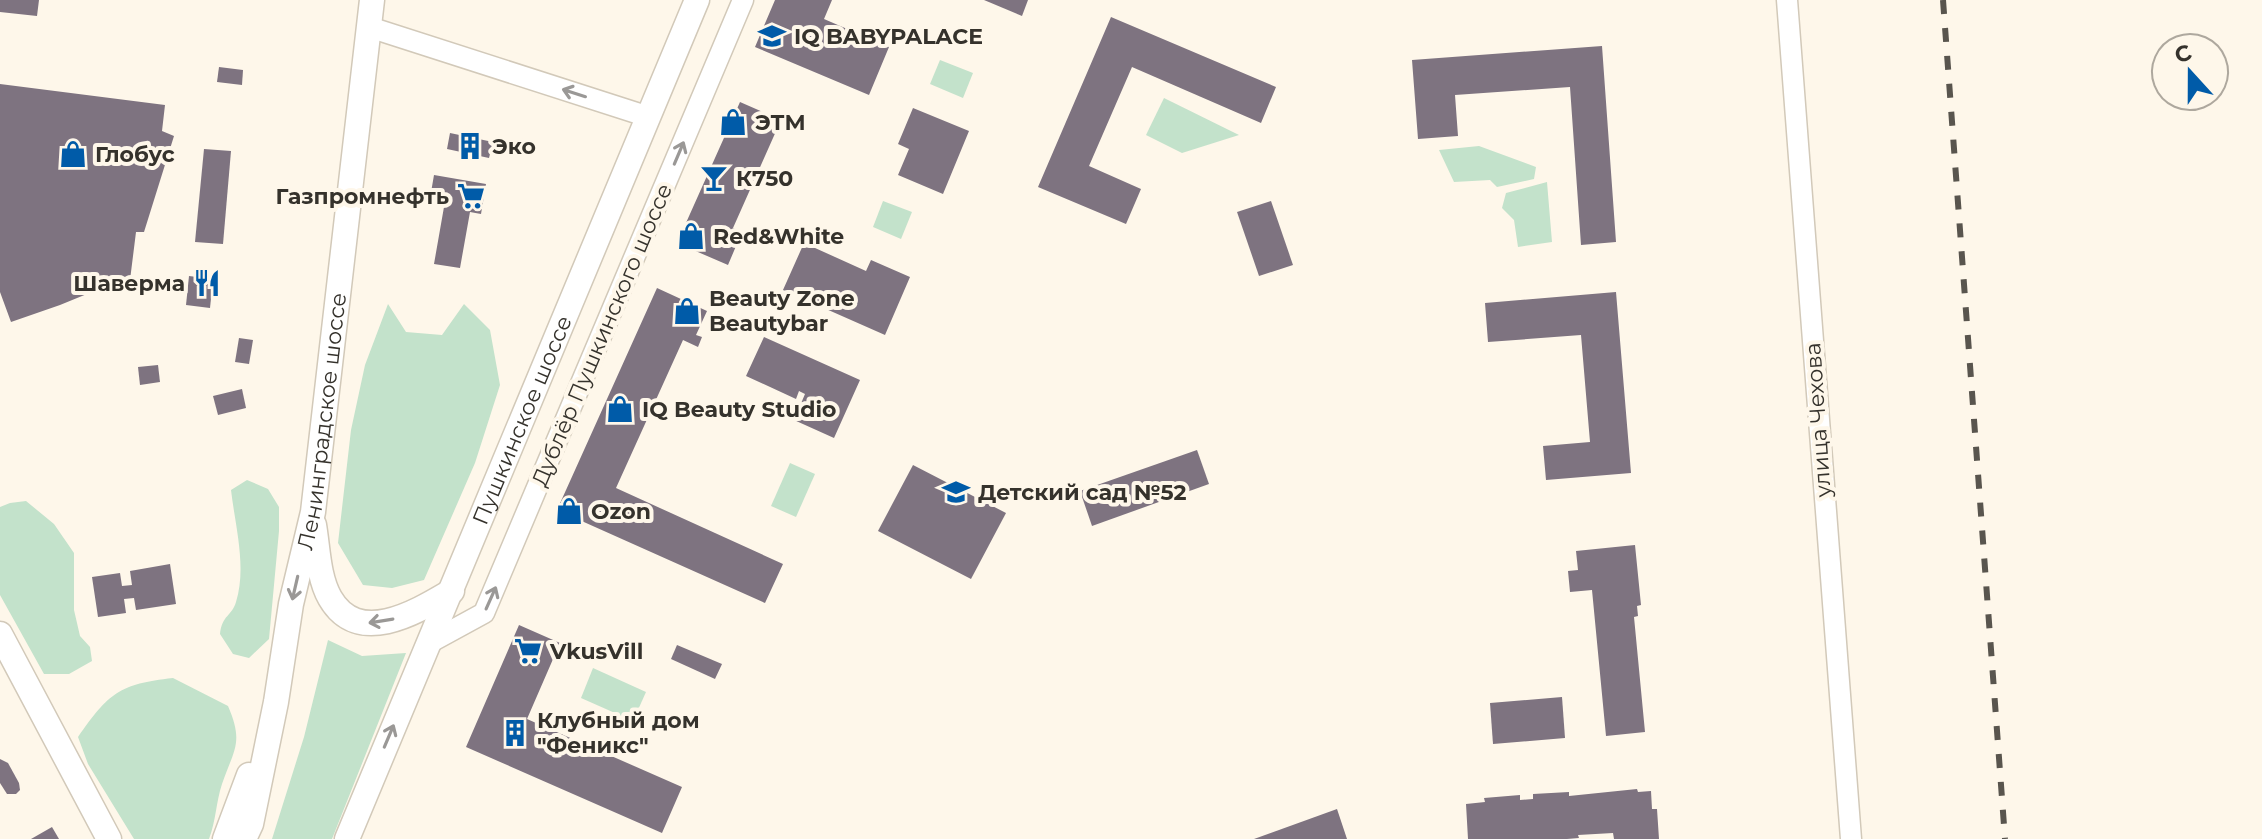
<svg xmlns="http://www.w3.org/2000/svg" width="2262" height="839" font-family="Montserrat,sans-serif">
  <rect width="100%" height="100%" fill="#fef7ea"/>
  <g fill="#c3e2cb">
    <path d="M940 60 973 73 963 98 930 84Z"/>
    <path d="M1164 98 1239 135 1182 153 1146 135Z"/>
    <path d="M1479 146 1536 167 1534 179 1497 187 1490 180 1454 182 1439 150Z"/>
    <path d="M1547 182 1552 242 1518 247 1514 220 1502 208 1506 193Z"/>
    <path d="M883 201 912 212 901 239 873 227Z"/>
    <path d="M388 304 406 332 442 335 464 304 490 330 500 385 475 463 424 580 392 588 363 585 338 543 351 430 365 365Z"/>
    <path d="M790 463 815 474 796 517 771 506Z"/>
    <path d="M247 480 268 489 279 507V531L269 639 249 658 233 654 220 634C222 615 232 616 236 602 247 567 235 525 231 490Z"/>
    <path d="M26 501 54 524 74 553V610L80 636 90 647 92 661 69 674H44L0 595V507L10 503Z"/>
    <path d="M328 640 362 656 406 653 332 839H272L304 737Z"/>
    <path d="M593 668 646 692 633 721 581 698Z"/>
    <path d="M173 678 228 706C244 743 234 749 222 784 216 802 216 821 209 839H134L88 764 78 737C109 693 119 684 173 678Z"/>
  </g>
  <g fill="#7e7380">
    <path d="M0 0H39L37 16 0 12Z"/>
    <path d="M775 0H832L824 19 889 47 869 95 755 47Z"/>
    <path d="M984 0H1028L1022 16Z"/>
    <path d="M1111 17 1276 87 1261 123 1132 67 1089 166 1141 189 1126 224 1038 187Z"/>
    <path d="M1602 46 1616 242 1581 245 1570 87 1455 95 1458 136 1418 139 1412 60Z"/>
    <path d="M219 67 243 70 242 85 217 82Z"/>
    <path d="M0 84 165 105 162 131 174 136 144 232H136L130 280 104 277V287L60 305 11 322 0 292Z"/>
    <path d="M740 102 781 120 733 228 742 232 728 265 677 243Z"/>
    <path d="M913 108 969 131 943 194 898 175 909 149 898 144Z"/>
    <path d="M450 133 493 142 489 158 447 149Z"/>
    <path d="M204 149 231 151 223 244 195 242Z"/>
    <path d="M434 175 486 184 481 214 470 212 460 268 434 264 444 207 429 204Z"/>
    <path d="M1271 201 1293 265 1259 276 1237 212Z"/>
    <path d="M804 243 866 271 871 260 910 277 885 335 783 290Z"/>
    <path d="M189 276 213 279 210 308 186 305Z"/>
    <path d="M657 288 707 311 696 335 702 337 698 347 683 340 616 488 783 564 765 603 557 510Z"/>
    <path d="M1616 292 1631 473 1546 480 1543 446 1590 442 1581 335 1488 342 1485 303Z"/>
    <path d="M764 337 860 380 834 438 794 420 805 394 799 391 796 399 746 376Z"/>
    <path d="M239 338 253 340 249 364 235 362Z"/>
    <path d="M158 365 160 382 140 385 138 367Z"/>
    <path d="M242 389 246 408 218 415 213 396Z"/>
    <path d="M1197 450 1209 484 1092 526 1080 491Z"/>
    <path d="M913 465 1006 513 971 579 878 531Z"/>
    <path d="M1635 545 1641 605 1637 606 1638 616 1634 617 1645 732 1606 736 1592 590 1570 592 1568 571 1578 570 1576 551Z"/>
    <path d="M170 564 176 604 136 610 134 598 124 599 126 613 98 617 92 577 120 573 122 586 132 585 130 571Z"/>
    <path d="M519 625 560 643 527 719 682 787 662 833 466 747Z"/>
    <path d="M677 645 722 664 715 679 671 659Z"/>
    <path d="M1562 697 1565 738 1493 744 1490 703Z"/>
    <path d="M0 759 8 763 19 783 20 790 16 794H7L0 783Z"/>
    <path d="M1637 789 1638 792 1651 791 1652 809H1657L1659 839H1614L1613 833 1578 835 1579 838 1567 839H1468L1466 804 1485 802 1484 798 1520 795V800L1533 799V794L1569 792V796Z"/>
    <path d="M1337 809 1347 839H1254Z"/>
    <path d="M52 827 59 839H31Z"/>
  </g>
  <g fill="none" stroke-linecap="round" stroke-linejoin="round">
    <g stroke="#d2c9b9" stroke-width="23">
      <g id="minor">
        <path d="M1787 0 1851 839"/>
        <path d="M369 27 649 117"/>
        <path d="M429 643 484 613 743 0"/>
      </g>
    </g>
    <g stroke="#d2c9b9" stroke-width="27">
      <g id="major">
        <path d="M314 525C318 548 318 577 330 598 359 648 418 611 452 591"/>
        <path d="M0 634 109 839"/>
        <path d="M225 839 249 775"/>
        <path id="s1" d="M244 839 251 824 276 702 291 604 313 512 372 0"/>
        <path id="s2" d="M347 839 697 0"/>
      </g>
    </g>
    <use href="#minor" stroke="#fff" stroke-width="20"/>
    <use href="#major" stroke="#fff" stroke-width="24"/>
    <path stroke="#59554e" stroke-width="6" stroke-dasharray="14 14" stroke-linecap="butt" d="M1943 0 2005 839"/>
  </g>
  <defs><path id="oneway-shaft" d="M-6 0H5M1.5-3L5.5 0L1.5 3" fill="none" stroke-width="1.6" stroke-linecap="round" stroke-linejoin="round" transform="scale(2)"/></defs>
  <g stroke="#9a9896">
    <use href="#oneway-shaft" transform="translate(574 93) rotate(-162)"/>
    <use href="#oneway-shaft" transform="translate(679 153) rotate(-67)"/>
    <use href="#oneway-shaft" transform="translate(295 588) rotate(103)"/>
    <use href="#oneway-shaft" transform="translate(491 598) rotate(-66)"/>
    <use href="#oneway-shaft" transform="translate(381 621) rotate(171)"/>
    <use href="#oneway-shaft" transform="translate(389 736) rotate(-67)"/>
  </g>
  <defs>
    <g id="school-bare" transform="scale(2.16)"><path d="M0-5L7-2L0 1L-7-2ZM-4 1L0 2.5L4 1V4Q0 6-4 4Z" fill="#005ba8" stroke="#fef7ea" stroke-width="2.5" paint-order="stroke"/></g>
    <g id="shop-bare" transform="scale(2.16)"><path d="M-5-2.5h2.3a2.7 3.5 0 0 1 5.4 0H5L5.5 6h-11ZM-1.5-2.5h3a1.5 2.3 0 0 0-3 0Z" fill="#005ba8" stroke="#fef7ea" stroke-width="2.5" paint-order="stroke"/></g>
    <g id="building-bare" transform="scale(2.16)"><path d="M-4-6H4V6H1V3H-1V6H-4ZM-2.5-4.3h1.7v1.8h-1.7ZM.8-4.3h1.7v1.8H.8ZM-2.5-1h1.7V.8h-1.7ZM.8-1h1.7V.8H.8Z" fill="#005ba8" stroke="#fef7ea" stroke-width="2.5" paint-order="stroke"/></g>
    <g id="bar-bare" transform="scale(2.16)"><path d="M-6-5H6L.8 .8V4.5H3.5V6h-7V4.5H-.8V.8Z" fill="#005ba8" stroke="#fef7ea" stroke-width="2.5" paint-order="stroke"/></g>
    <g id="supermarket-bare" transform="scale(2.16)"><path d="M-6-5.5h2.5l.6 2H6L4.5 2H-2.5L-4.4-4H-6ZM-1.5 3.2a1.3 1.3 0 1 0 .1 0ZM3 3.2a1.3 1.3 0 1 0 .1 0Z" fill="#005ba8" stroke="#fef7ea" stroke-width="2.5" paint-order="stroke"/></g>
    <g id="restaurant-bare" transform="scale(2.16)"><path d="M-5-6h1v4h1v-4h1v4h1v-4h1v5L-1.5 .5V6h-2V.5L-5-1ZM5-6V6H3V1.5H1.5Q1.5-4 5-6Z" fill="#005ba8" stroke="#fef7ea" stroke-width="2.5" paint-order="stroke"/></g>
  </defs>
  <g fill-rule="evenodd">
    <use href="#school-bare" x="772" y="36"/>
    <use href="#shop-bare" x="733" y="122"/>
    <use href="#building-bare" x="470" y="146"/>
    <use href="#shop-bare" x="73" y="154"/>
    <use href="#bar-bare" x="714" y="178"/>
    <use href="#supermarket-bare" x="471" y="196"/>
    <use href="#shop-bare" x="691" y="236"/>
    <use href="#restaurant-bare" x="207" y="283"/>
    <use href="#shop-bare" x="687" y="311"/>
    <use href="#shop-bare" x="620" y="409"/>
    <use href="#school-bare" x="956" y="492"/>
    <use href="#shop-bare" x="569" y="511"/>
    <use href="#supermarket-bare" x="528" y="651"/>
    <use href="#building-bare" x="515" y="733"/>
  </g>
  <g text-anchor="middle" dominant-baseline="central" stroke-width="8" stroke-linejoin="round" paint-order="stroke">
    <g font-size="22" font-weight="bold" fill="#35322c" stroke="#fef7ea" text-anchor="start">
      <text x="794" y="36">IQ BABYPALACE</text>
      <text x="755" y="122">ЭТМ</text>
      <text x="492" y="146">Эко</text>
      <text x="95" y="154">Глобус</text>
      <text x="736" y="178">К750</text>
      <text x="449" y="196" text-anchor="end">Газпромнефть</text>
      <text x="713" y="236">Red&amp;White</text>
      <text x="185" y="283" text-anchor="end">Шаверма</text>
      <text x="709" y="298">Beauty Zone<tspan x="709" dy="25">Beautybar</tspan></text>
      <text x="642" y="409">IQ Beauty Studio</text>
      <text x="978" y="492">Детский сад №52</text>
      <text x="591" y="511">Ozon</text>
      <text x="550" y="651">VkusVill</text>
      <text x="537" y="720">Клубный дом<tspan x="537" dy="25">"Феникс"</tspan></text>
    </g>
    <g font-size="22" fill="#35322c" stroke="#fef7ea">
      <text transform="translate(602 335) rotate(-67)">Дублёр Пушкинского шоссе</text>
      <text stroke="none"><textPath href="#s2" startOffset="454">Пушкинское шоссе</textPath></text>
      <text transform="translate(1818 420) rotate(-94)">улица Чехова</text>
      <text stroke="none"><textPath href="#s1" startOffset="426">Ленинградское шоссе</textPath></text>
    </g>
  </g>
  <g transform="translate(2190 72) rotate(339)"><circle r="38" fill="#fef7ea" stroke="#aea89e" stroke-width="2"/>
  <path d="M0-6L14 30L0 20L-14 30Z" fill="#005ba8"/>
  <text y="-12" font-size="22" font-weight="bold" text-anchor="middle" fill="#35322c">С</text>
  </g>
</svg>
